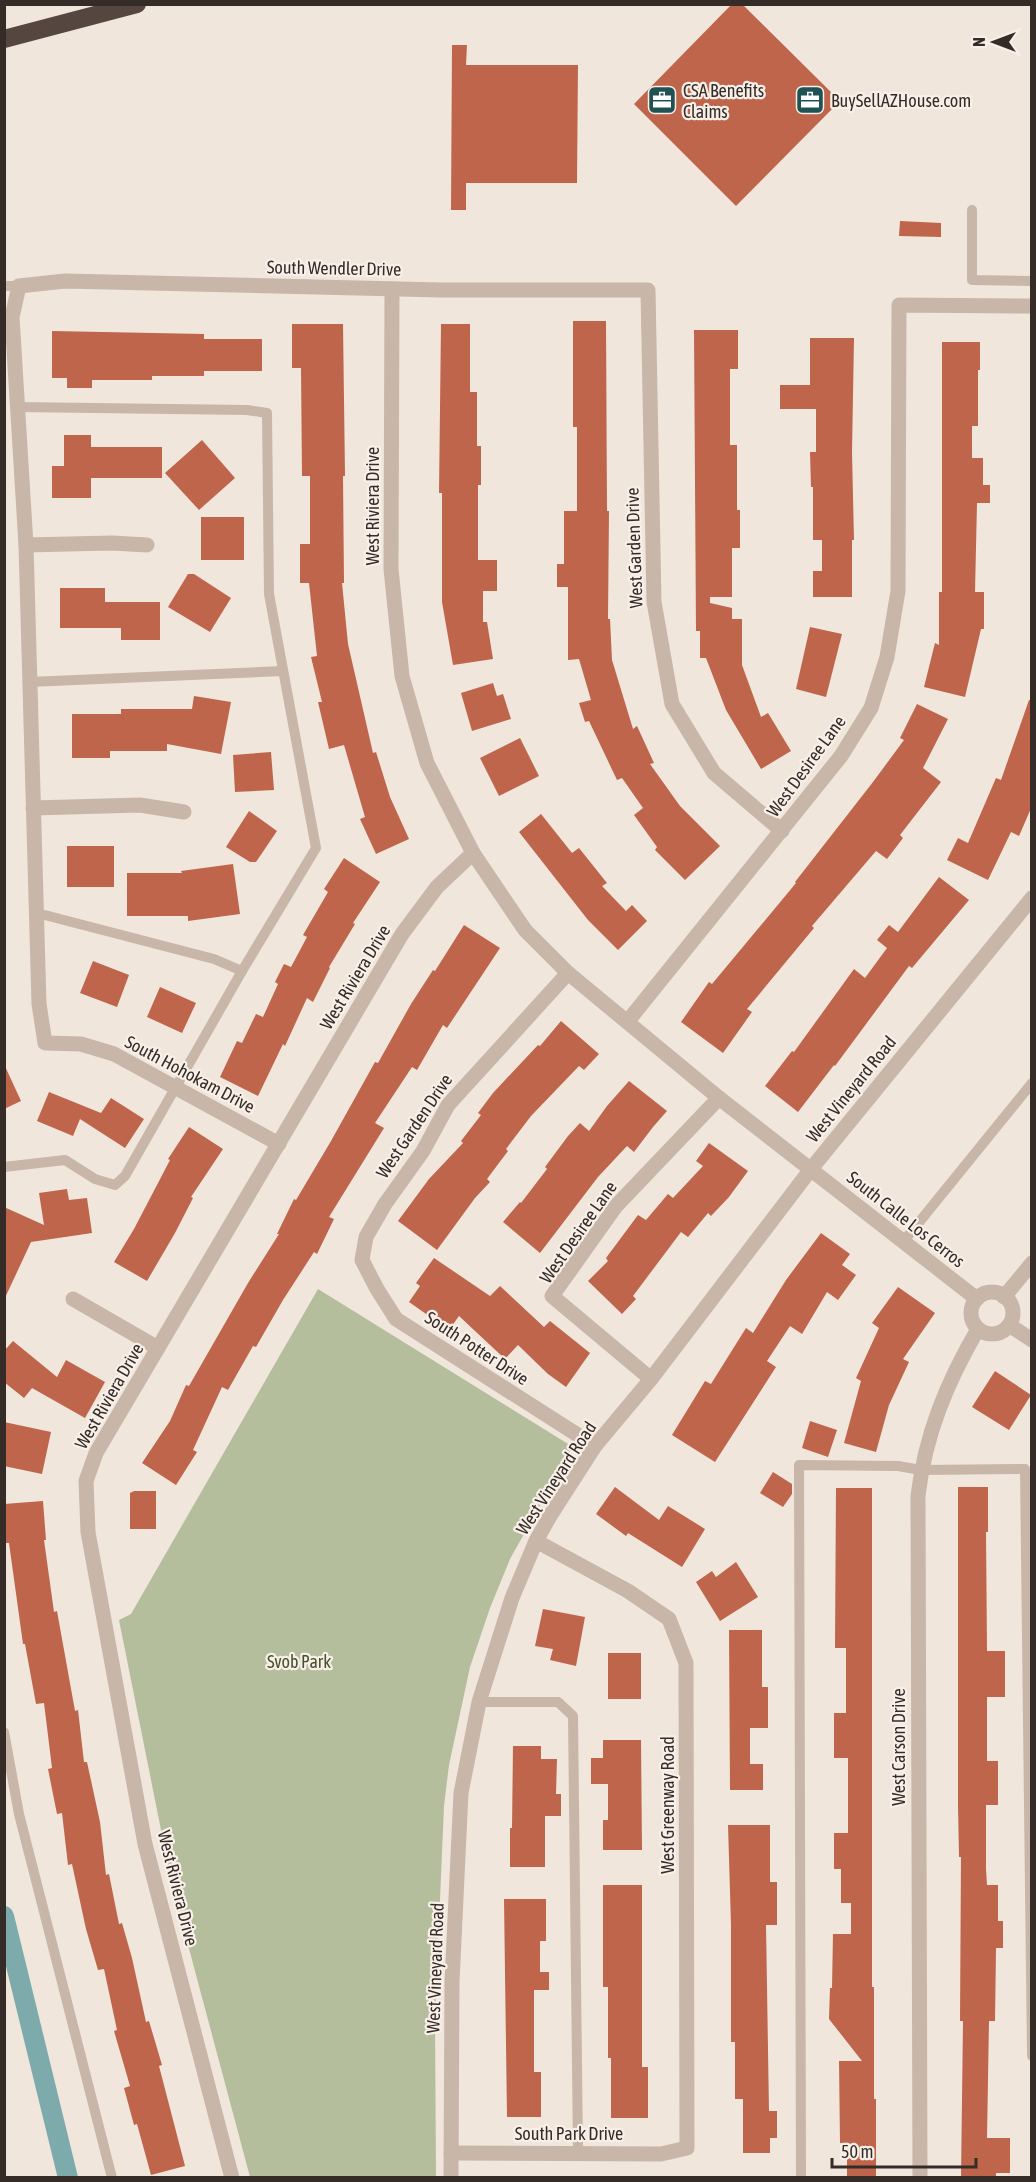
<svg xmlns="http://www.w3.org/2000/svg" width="1036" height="2182" font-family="'Asap Condensed',sans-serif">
  <rect width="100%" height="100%" fill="#f0e6dc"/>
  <path fill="#b4be9d" d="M318 1289 573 1447 510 1559 490 1608 470 1667 449 1765 444 1806 435 2017 436 2177H250L172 1885 119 1620 131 1614Z"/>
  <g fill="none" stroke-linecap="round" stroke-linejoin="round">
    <path stroke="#7dabac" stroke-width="20" d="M4 1916 68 2178"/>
  </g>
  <g fill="#be654c">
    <path d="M732 4H742L840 101 736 206 634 104Z"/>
    <path d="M452 45H467L466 65H578L577 183H466V210H451Z"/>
    <path d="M900 221 941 223V237L899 236Z"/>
    <path d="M573 321H606L607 511H609L608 619H610L612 660 633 729 637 726 654 763 650 764 680 806 720 846 685 880 655 850 657 847 634 815 643 808 622 778 617 780 589 721 585 722 579 703 591 700 579 659 568 660V587H557V564H564V511H577V427H573Z"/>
    <path d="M292 324H343L345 476H343L344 583H342L348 644 373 753 376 752 390 797 409 839 376 854 360 819 365 817 344 745 329 749 318 702H322L311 657 317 656 309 583H300V544H310V476H302L301 368H292Z"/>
    <path d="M441 324H470V392H477V446H481V485H478V560H497V591H483V622H487L493 659 453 665 442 602V493H439Z"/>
    <path d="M694 330H738V369H730V445H737V510H740V548H732V597H710V603L732 608V619H742V665L761 717 768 713 791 751 761 769 726 710 706 658H700V631H696Z"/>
    <path d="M52 331 204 334V339H262V371H204V376H152V380H92V388H67V378H52Z"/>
    <path d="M810 338H854L852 452 854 540H852V597H813V571H822V540H813V487H811L810 452H816V409H780V385H810Z"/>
    <path d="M942 342H980V370H978V426H972V458H983V485H990V503H977L975 592H984V629H981L965 697 924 687 935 643 939 645V592H942Z"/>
    <path d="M64 435H91V447H162V478H91V498H52V466H64Z"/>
    <path d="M202 440 235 478 199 510 165 473Z"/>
    <rect x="201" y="517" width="43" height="43"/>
    <path d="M188 574H194L231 598 210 632 168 607Z"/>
    <path d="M60 588H105V602H160V640H121V628H60Z"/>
    <path d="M810 627 842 634 826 697 796 689Z"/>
    <path d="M493 683 497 696 503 694 511 719 472 731 461 693Z"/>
    <path d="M194 696 231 702 221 754 167 744V751H110V758H72V714H121V709H192Z"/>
    <path d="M1029 700H1032V806L1019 836 1011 832 988 880 947 860 958 838 968 843 996 778 1001 780Z"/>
    <path d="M917 704 948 719 923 768 941 782 900 835 903 838 887 859 876 851 812 926 814 928 747 1009 752 1012 723 1053 681 1022 709 982 712 984 796 883 795 882 873 782 904 740 900 738Z"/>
    <path d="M520 738 539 776 499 796 480 758Z"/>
    <path d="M271 752 274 790 235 792 233 755Z"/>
    <path d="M249 811 277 831 256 862H250L226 847Z"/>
    <path d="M541 814 572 853 579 848 607 883 602 886 626 911 632 905 647 921 618 950 588 920 519 832Z"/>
    <rect x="67" y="846" width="47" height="41"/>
    <path d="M344 858 380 882 353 923 355 924 329 967 330 968 313 1002 307 998 285 1046 283 1044 258 1096 220 1077 237 1041 242 1043 256 1014 263 1017 278 984 275 982 284 964 291 967 307 937 303 935 328 892 324 889Z"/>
    <path d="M233 864 240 914 188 921V916H127V873H182L181 871Z"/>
    <path d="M939 877 969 900 912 968 909 966 835 1066 834 1065 798 1112 765 1086 792 1051 794 1052 854 969 865 978 887 948 877 940 889 925 898 932Z"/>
    <path d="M464 925 500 948 447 1028 443 1025 417 1070 412 1067 375 1123 384 1128 329 1217 334 1219 317 1254 314 1252 283 1300 256 1347 253 1346 228 1390 222 1387 193 1450 197 1452 176 1485 142 1463 170 1421 186 1385 189 1386 248 1283 279 1234H277L294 1199 296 1200 331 1141 375 1062 378 1063 411 1004 433 970 435 971Z"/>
    <path d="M93 961 129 975 117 1007 80 993Z"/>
    <path d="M160 987 196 1003 182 1033 147 1017Z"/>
    <path d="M561 1021 599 1054 584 1070 579 1066 531 1116 506 1149 508 1151 487 1179 490 1182 475 1198 437 1250 398 1221 429 1179 463 1143 461 1141 481 1115 478 1113 493 1093 538 1045 540 1046Z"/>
    <path d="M4 1064 21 1101 4 1109Z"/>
    <path d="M629 1081 667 1111 653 1127 634 1152 627 1146 598 1177 540 1253 503 1222 520 1202 521 1203 547 1169 545 1167 568 1136 580 1123 589 1131 607 1106Z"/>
    <path d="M49 1092 101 1113 111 1098 144 1119 125 1148 80 1119 73 1136 37 1121Z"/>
    <path d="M189 1127 223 1149 191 1197 193 1198 175 1233 147 1281 114 1262 134 1229 170 1160 168 1159Z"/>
    <path d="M709 1143 748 1171 729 1197 711 1216 708 1213 688 1237 681 1232 633 1296 636 1299 622 1314 588 1281 608 1261 606 1258 638 1215 646 1220 668 1194 673 1198 703 1166 696 1161Z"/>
    <path d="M67 1189 69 1200 87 1198 92 1233 31 1242 4 1300V1207L44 1225 39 1193Z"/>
    <path d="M821 1233 850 1254 842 1265 856 1275 838 1300 827 1292 802 1334 790 1326 767 1361 776 1367 715 1462 672 1435 705 1381 711 1384 746 1328 753 1333 786 1280Z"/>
    <path d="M434 1258 490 1296 500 1286 544 1327 550 1321 590 1353 566 1387 548 1374 518 1345 505 1359 459 1316 449 1330 409 1302 420 1286 416 1283Z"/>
    <path d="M898 1287 935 1313 903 1359 909 1362 889 1405 876 1452 844 1443 861 1381 856 1378 879 1328 872 1323Z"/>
    <path d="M13 1341 57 1377 66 1360 105 1382 85 1418 32 1388 24 1398 4 1382V1351Z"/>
    <path d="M995 1371 1031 1395 1009 1430 972 1407Z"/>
    <path d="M810 1421 837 1430 828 1457 802 1448Z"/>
    <path d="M4 1422 51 1432 42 1474 4 1466Z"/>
    <path d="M773 1472 792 1484V1494L783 1507 760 1493Z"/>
    <path d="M615 1487 659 1520 668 1506 705 1529 682 1567 628 1533 626 1536 596 1514Z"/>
    <path d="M958 1487H988V1532H986L987 1651H1005V1697H987V1761H998V1805H986V1869L987 1885H998V1921H1003V1948H996L995 2021H989L987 2138H1010V2173H996V2178H961L963 2021H960L961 1857H959L958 1805Z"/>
    <path d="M836 1488H872V1987H874V2099H876V2178H847V2143H840L839 2061H862L829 2019 830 1988H832L833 1934H851V1903H841V1869H834V1833H848V1758H834V1713H846V1648H835Z"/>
    <path d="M134 1491H156V1529H130V1493Z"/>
    <path d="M43 1501 46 1540H44L54 1612 57 1611 75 1711 78 1710 84 1762H87L100 1822 106 1875 109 1874 119 1924 122 1923 132 1958 146 2022 149 2021 162 2065 159 2066 185 2166 151 2175 137 2124 134 2125 124 2088 130 2086 114 2031 117 2030 104 1969 98 1970 86 1929 72 1864 68 1865 62 1813 57 1814 48 1769 52 1768 44 1703 36 1704 25 1644H23L9 1543H4V1504Z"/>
    <path d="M736 1562 758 1597 720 1621 696 1582 712 1571 716 1577Z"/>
    <path d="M543 1609 585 1617 576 1666 550 1660 553 1649 535 1646Z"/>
    <path d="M729 1630H762V1687H768V1728H750V1764H763V1790H730Z"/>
    <rect x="608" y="1653" width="33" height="46"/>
    <path d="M603 1740H641L642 1850H603V1820H608V1784H591V1758H603Z"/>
    <path d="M513 1746H541V1759H557L556 1794H561V1816H545V1867H510V1828H512Z"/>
    <path d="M728 1825H770V1882H777V1925H766L769 2111H777V2138H770V2153H743V2099H735V2042H731V1925Z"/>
    <path d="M603 1885H642V2067H648V2118H611V2058H608V1987H603Z"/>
    <path d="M504 1899H546V1941H540V1972H549V1990H534V2072H541V2117H507Z"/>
  </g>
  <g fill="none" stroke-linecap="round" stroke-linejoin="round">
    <g stroke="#c8b6a9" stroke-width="10">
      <path d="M972 210V280L1032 281"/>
      <path d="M4 286H19"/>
      <path d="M29 682 282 671"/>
      <path d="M37 913 214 959 242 971"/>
      <path d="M4 1167 65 1160 95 1179 115 1185 125 1176 242 971 316 848 269 594 267 413 247 410 17 407"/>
      <path d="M903 1242 1032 1083"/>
      <path d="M479 1702H558L573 1716 578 2152"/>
      <path d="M4 1732 19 1814 112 2178"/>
      <path d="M801 2178 799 1465 898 1466 921 1470 1025 1469 1032 2056"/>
    </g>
    <g stroke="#c8b6a9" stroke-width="15">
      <path d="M392 289 391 569 402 676 427 763 473 853 525 930 568 973 719 1098 977 1299"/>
      <path d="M26 545 112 543 147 545"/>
      <path d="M33 808 140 805 184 812"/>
      <path d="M568 973 448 1105 423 1151 385 1204 366 1237 362 1260 377 1289 396 1319 595 1446"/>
      <path d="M628 1021 841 756 871 708 887 657 898 591 899 305 1032 306"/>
      <path d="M279 1144 114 1054 81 1044 45 1043 39 1004 26 545 12 317 19 286 65 281 441 290H648L654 602 672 704 714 773 782 831"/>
      <circle cx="992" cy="1313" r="21"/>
      <path d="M1004 1297 1032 1263"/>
      <path d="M73 1299 158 1348"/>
      <path d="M1009 1325 1032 1340"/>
      <path d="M651 1379 552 1296 616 1206 719 1098"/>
      <path d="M451 2153 661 2154 687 2148 686 1663 669 1619 628 1591 536 1541"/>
      <path d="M232 2178 145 1844 88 1532 86 1481 96 1453 402 934 437 887 473 853"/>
      <path d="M451 2178 452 1982 461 1793 479 1702 512 1598 536 1541 550 1516 595 1446 651 1379 811 1169 1032 898"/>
      <path d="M920 2178 918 1496C925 1435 947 1382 978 1329"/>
    </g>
    <path stroke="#554640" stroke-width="18" d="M4 39 137 4"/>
  </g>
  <defs>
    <g id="office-square" transform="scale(1.5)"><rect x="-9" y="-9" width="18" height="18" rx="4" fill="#205254" stroke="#f8f0e8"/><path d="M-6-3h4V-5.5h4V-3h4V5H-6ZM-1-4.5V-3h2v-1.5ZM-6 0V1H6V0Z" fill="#fff"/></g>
  </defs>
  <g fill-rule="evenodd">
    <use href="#office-square" x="662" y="100"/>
    <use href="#office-square" x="810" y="100"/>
  </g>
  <g text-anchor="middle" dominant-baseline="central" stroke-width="4.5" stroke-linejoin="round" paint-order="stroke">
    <g font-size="18" fill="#352c28" stroke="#f8f0e8" text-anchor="start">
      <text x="683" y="90">CSA Benefits<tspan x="683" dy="21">Claims</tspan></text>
      <text x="831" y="100">BuySellAZHouse.com</text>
    </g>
    <g font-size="18" fill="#352c28" stroke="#f8f0e8">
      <text transform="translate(334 268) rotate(1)">South Wendler Drive</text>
      <text transform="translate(372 506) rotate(-90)">West Riviera Drive</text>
      <text transform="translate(634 548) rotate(-92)">West Garden Drive</text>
      <text transform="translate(806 766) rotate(-54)">West Desiree Lane</text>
      <text transform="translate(355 977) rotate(-59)">West Riviera Drive</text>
      <text transform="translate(190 1074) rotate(28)">South Hohokam Drive</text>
      <text transform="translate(851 1089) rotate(-51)">West Vineyard Road</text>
      <text transform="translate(414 1126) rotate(-56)">West Garden Drive</text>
      <text transform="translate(906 1219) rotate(38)">South Calle Los Cerros</text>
      <text transform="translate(578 1232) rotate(-55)">West Desiree Lane</text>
      <text transform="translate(477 1348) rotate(33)">South Potter Drive</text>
      <text transform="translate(109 1396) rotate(-60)">West Riviera Drive</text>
      <text transform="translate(556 1478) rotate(-57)">West Vineyard Road</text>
      <text transform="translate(898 1747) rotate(-90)">West Carson Drive</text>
      <text transform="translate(667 1805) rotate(-90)">West Greenway Road</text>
      <text transform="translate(178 1888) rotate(76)">West Riviera Drive</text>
      <text transform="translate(435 1968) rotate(-88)">West Vineyard Road</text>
      <text x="569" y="2133">South Park Drive</text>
    </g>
    <g font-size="18" fill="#45522d" stroke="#f8f0e8">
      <text x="299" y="1661">Svob Park</text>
    </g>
  </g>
  <rect width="1036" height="2182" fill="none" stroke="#352c28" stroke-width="12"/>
  <g transform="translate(994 42) rotate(270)" stroke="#f8f0e8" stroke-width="4.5" paint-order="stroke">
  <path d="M0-4.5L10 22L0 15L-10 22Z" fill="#352c28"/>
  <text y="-9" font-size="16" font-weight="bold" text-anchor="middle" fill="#352c28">N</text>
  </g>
  <path d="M832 2158v9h144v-9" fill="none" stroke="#352c28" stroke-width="3"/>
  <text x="841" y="2158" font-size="18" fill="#352c28" stroke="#f8f0e8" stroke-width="4.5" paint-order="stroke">50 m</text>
</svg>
